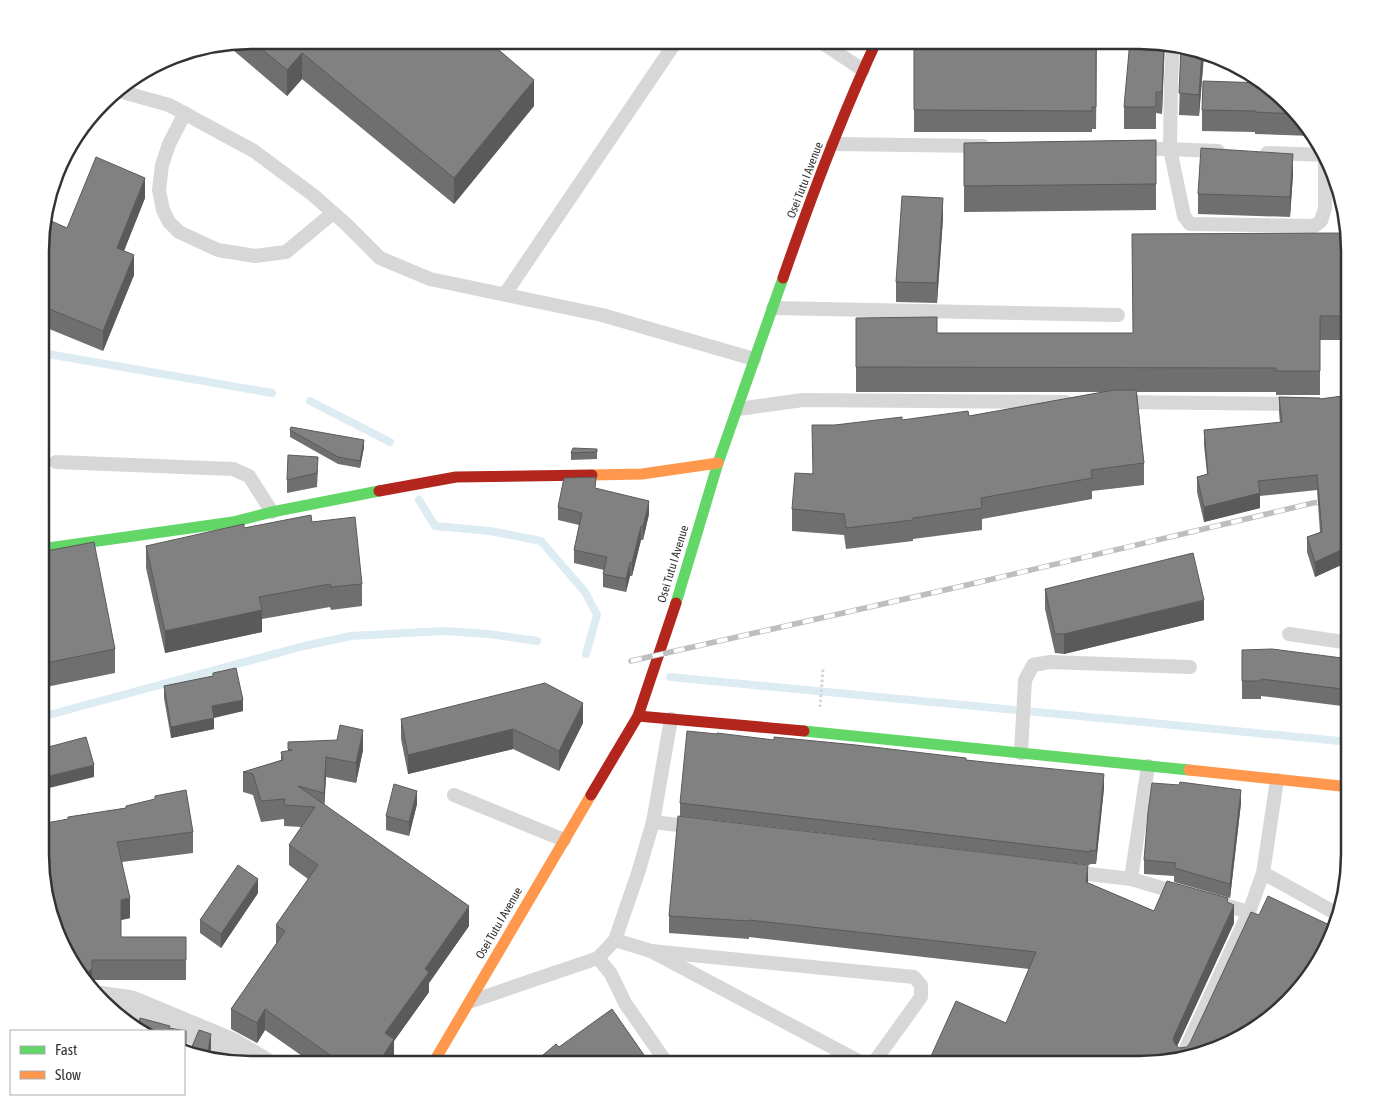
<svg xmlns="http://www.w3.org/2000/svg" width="1390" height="1105" font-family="'Asap Condensed',sans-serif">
  <rect width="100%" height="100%" fill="#fff"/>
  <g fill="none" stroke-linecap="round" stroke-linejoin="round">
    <g stroke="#ddebf3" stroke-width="8">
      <path d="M42 353 272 393"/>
      <path d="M310 401 390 442"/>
      <path d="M419 500 435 526 490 531 541 541 585 592 597 615 586 654"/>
      <path d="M670 677 1350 742"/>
      <path d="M41 717 304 646 351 636 443 631 489 634 537 641"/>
    </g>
    <path stroke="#d6d6d6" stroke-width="3" stroke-dasharray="2.5 2.5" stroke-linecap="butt" d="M820 707 823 669"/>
    <g stroke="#d7d7d7" stroke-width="14">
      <path d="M818 40 863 70"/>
      <path d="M1173 45 1171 80 1170 149 1184 216 1190 224 1314 226 1321 221 1325 208V155"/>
      <path d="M115 90 169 105 254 151 313 195 346 224 380 258 430 279 602 315 754 359"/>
      <path d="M185 113 169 144 162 165 159 190 163 210 169 222 179 232 218 250 255 256 286 252 333 213"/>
      <path d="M833 144 983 146"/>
      <path d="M1137 148 1218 151"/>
      <path d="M1267 153 1327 155"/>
      <path d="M505 294 677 40"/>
      <path d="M773 308 1118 315"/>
      <path d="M1120 402 1296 404"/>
      <path d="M738 409 803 400 1066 402"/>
      <path d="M56 462 233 469 249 476 272 512"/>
      <path d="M1289 634 1350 643"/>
      <path d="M1021 753 1025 680 1033 665 1050 662 1190 667"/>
      <path d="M454 795 564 840"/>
      <path d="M653 822 695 827"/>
      <path d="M1071 872 1131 879 1182 894"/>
      <path d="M1263 873 1339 915"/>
      <path d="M1131 879 1148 766"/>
      <path d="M1217 903 1249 912"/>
      <path d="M615 940 651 951 866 1065"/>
      <path d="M651 951 914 977 921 985V997L872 1065"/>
      <path d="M598 958 611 974 625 1003 668 1065"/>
      <path d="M472 1001 598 958 615 940 638 873 653 822 671 719"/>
      <path d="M1182 1057 1249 912 1263 873 1277 780"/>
    </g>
    <path stroke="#d7d7d7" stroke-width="28" d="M102 1000 130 1004 231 1046 263 1065"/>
    <g stroke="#63d668" stroke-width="11">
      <path d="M41 549 233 522 272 512 379 491"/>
      <path d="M676 603 718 463 783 278"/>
      <path d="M804 731 1189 770"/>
    </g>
    <g stroke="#ff974d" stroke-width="11">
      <path d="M592 475 642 474 718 463"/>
      <path d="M1189 770 1350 787"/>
      <path d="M432 1065 591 795"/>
    </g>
    <g stroke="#b3261e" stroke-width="11">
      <path d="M783 278C811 197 841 117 877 40"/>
      <path d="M379 491 456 477 592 475"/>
      <path d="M638 716 804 731"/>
      <path d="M591 795 638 716 676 603"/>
    </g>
    <g stroke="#bebebe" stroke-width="5.5">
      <path id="rail" d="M631 661 980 582 1271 513 1313 503 1331 501"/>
    </g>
    <use href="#rail" stroke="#fff" stroke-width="4" stroke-dasharray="11" stroke-linecap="butt"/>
  </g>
  <g fill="#6f6f6f">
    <path d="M250 40H487L534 106 454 204 302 79 287 96 226 44Z"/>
    <path d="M1097 40 1096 129H1092V132H914V48H936Z"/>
    <path d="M1164 44 1162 114 1156 113V129H1124V107Z"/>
    <path d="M1181 47 1220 56H1204L1199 116 1179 115Z"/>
    <path d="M1279 92 1312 136 1255 134V132L1202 131V110Z"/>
    <path d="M1156 140V210L964 212V143Z"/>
    <path d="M1293 174 1290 217 1198 214V194Z"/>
    <path d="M145 198 124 251 134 275 103 351 42 326V229L45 231 67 228Z"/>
    <path d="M943 218 937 303 896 302V282Z"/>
    <path d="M1350 250V340H1320V395H1276V392H1137L1144 463V485L1092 491V499L982 519V530L913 539V541L846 549 844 535 792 531V509L812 474 835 425 969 416 1103 392H856V318L937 333H1133Z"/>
    <path d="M1350 395V561L1315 577 1307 552V537L1320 532 1317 490 1260 496V508L1204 522 1197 492V477L1207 474 1204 445V430L1280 423 1279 412V397L1320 399Z"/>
    <path d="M290 430 364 447 360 468 338 464 290 437Z"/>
    <path d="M597 449V459L571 460V453Z"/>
    <path d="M318 470 317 487 287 493V480Z"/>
    <path d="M596 488 649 514 643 540H641L632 576H630L626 592 603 587V574L604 570 574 563V550L579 525 558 520V507Z"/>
    <path d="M312 522 362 584V606L331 610 330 607 262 619V632L165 653 146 568V546L244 528Z"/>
    <path d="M41 552 115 649V673L41 688Z"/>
    <path d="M1045 589 1204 620 1064 654 1055 653 1045 609Z"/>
    <path d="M1242 650 1350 659V707L1261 696V699H1242Z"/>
    <path d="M213 673 243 711 214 718V729L171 738 164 698V686L213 676Z"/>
    <path d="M401 719 583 723 559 771 513 749 408 774 401 739Z"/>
    <path d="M774 740 966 760 1104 788 1096 864H1090V865L680 816V803Z"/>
    <path d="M288 742 363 750 356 783 326 777 324 804 469 926 429 983V992L394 1041V1060L390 1065H315L265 1030 257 1043 231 1029V1009L276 944V925L308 879 289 865V845L301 827 284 826V819L261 822 253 795 243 792V772L281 760V752L288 751Z"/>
    <path d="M155 796 193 832V853L122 862 130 918 121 920V937H186V980H92V987L62 948 68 819 126 808 155 800Z"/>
    <path d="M1241 803 1230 898 1174 882V876L1144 874V860Z"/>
    <path d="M417 804 409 836 386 830V816Z"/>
    <path d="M1088 883 1154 911 1228 902 1234 923 1177 1046 1179 1048 1220 1049 1140 1065 1006 1023 1029 969 749 937V939L669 933V916Z"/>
    <path d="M258 893 221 948 200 933V920Z"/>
  </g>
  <g fill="#5a5a5a">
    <path d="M1164 43H1165L1162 114V92Z"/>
    <path d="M1202 52H1204L1199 116V95Z"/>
    <path d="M302 53V79L287 96V70Z"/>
    <path d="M534 80V106L454 204V178Z"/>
    <path d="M1293 154V174L1290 217V197Z"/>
    <path d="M145 178V198L117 268V248Z"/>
    <path d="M943 198V218L937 303V283Z"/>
    <path d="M134 255V275L103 351V331Z"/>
    <path d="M364 440V447L360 468V461Z"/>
    <path d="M1260 493V508L1204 522V507Z"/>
    <path d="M649 501V514L643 540V527Z"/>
    <path d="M641 526V540L632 576V563Z"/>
    <path d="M1350 546V561L1315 577V562Z"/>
    <path d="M630 563V576L626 592V579Z"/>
    <path d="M1204 600V620L1064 654V634Z"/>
    <path d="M262 610V632L165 653V631Z"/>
    <path d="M243 700V711L212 718V706Z"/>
    <path d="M583 703V723L559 771V751Z"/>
    <path d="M214 718V729L171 738V727Z"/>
    <path d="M513 729V749L408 774V755Z"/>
    <path d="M363 730V750L356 783V763Z"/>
    <path d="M326 757V777L324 813V793Z"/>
    <path d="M94 765V777L41 790V778Z"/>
    <path d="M1104 774V788L1096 864V851Z"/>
    <path d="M1241 790V803L1230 898V884Z"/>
    <path d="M417 791V804L409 836V822Z"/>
    <path d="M1088 865V883L1086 882Z"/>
    <path d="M258 879V893L221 948V934Z"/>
    <path d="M130 898V918L121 920V900Z"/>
    <path d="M1234 905V923L1174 1053 1173 1040 1174 1036Z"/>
    <path d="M469 906V926L429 983V992L394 1041V1060L390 1065H377L385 1033 425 969Z"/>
    <path d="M92 960V987L87 980V978Z"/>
    <path d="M265 1009V1030L257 1043V1023Z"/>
    <path d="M211 1034V1055L208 1051Z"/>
  </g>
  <g fill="#818181" stroke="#5a5a5a">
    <path d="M251 40H487L534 80 454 178 302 53 287 70Z"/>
    <path d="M936 40H1096V107H1092V111L914 110V48H936Z"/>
    <path d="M1130 40H1153L1164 43 1162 92H1156V107H1124Z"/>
    <path d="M1181 47 1202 52 1199 95 1179 93Z"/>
    <path d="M1203 81 1264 83 1279 92 1295 114 1255 112V111L1202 110Z"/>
    <path d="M1156 140V184L964 186V143Z"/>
    <path d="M1201 148 1293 154 1290 197 1198 194Z"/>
    <path d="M96 157 145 178 117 248 134 255 103 331 42 306V229L45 231 49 220 67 228Z"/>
    <path d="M902 196 943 198 937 283 896 282Z"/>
    <path d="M1346 233 1350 250V316H1320V371H1276V368L856 367V318L937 317V333H1133L1132 234Z"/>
    <path d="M1114 390H1136L1144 463 1091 470 1092 478 981 498 982 508 913 518V520L846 528 844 514 792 509 795 473 813 474 812 425H835L902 417V420L968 411 969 416Z"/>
    <path d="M1350 395V546L1315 562 1307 537 1322 532 1317 475 1258 481 1260 493 1204 507 1197 477 1208 474 1204 430 1282 422 1279 397 1320 398V399Z"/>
    <path d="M291 427 364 440 360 461 338 457 290 430Z"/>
    <path d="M573 448 597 449V452L571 453Z"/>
    <path d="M288 455 318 457 317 473 287 480Z"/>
    <path d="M596 477 595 488 649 501 643 527 641 526 632 563H630L626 579 603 574 607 557 574 550 582 513 558 507 564 478Z"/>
    <path d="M311 515 312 522 355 517 362 584 331 587 330 584 259 597 262 610 165 631 146 546 244 524V528Z"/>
    <path d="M94 542 115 649 41 664V552Z"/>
    <path d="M1193 553 1204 600 1064 634H1055L1045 589Z"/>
    <path d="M1272 649 1350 659V690L1261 679V681H1242V650Z"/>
    <path d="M236 668 243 700 212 706 214 718 171 727 164 686 213 676V673Z"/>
    <path d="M545 683 583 703 559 751 513 729 408 755 401 719Z"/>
    <path d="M340 725 363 730 356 763 326 757 324 793 298 786 469 906 425 969 429 972 385 1033 394 1039 377 1065H344L265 1009 257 1023 231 1009 285 931 276 925 318 865 289 845 315 807 284 805 285 799 261 801 253 774 243 772 283 760 281 752 292 750 288 749V742L337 740Z"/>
    <path d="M687 731 717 734V733L774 740V737L856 745 966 758V760L994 763 1104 774 1096 851 1090 850V852L680 803Z"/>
    <path d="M86 737 94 765 41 778V749Z"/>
    <path d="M1180 782 1241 790 1230 884 1174 868 1176 863 1144 860 1148 812 1152 783 1179 785Z"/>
    <path d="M394 784 417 791 409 822 386 816Z"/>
    <path d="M186 790 193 832 117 842 130 898 121 900V937H186V960H92V969L89 971 87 978V981L62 948 40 869 41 824 68 819V817L126 808V806L155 799V796Z"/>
    <path d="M678 816 1088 865 1086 882 1154 911 1167 881 1228 898 1227 902 1234 905 1174 1036 1173 1040 1175 1044 1179 1048 1187 1047 1190 1043 1251 912 1259 915 1268 896 1336 928 1334 935 1298 994 1220 1049 1140 1065H927L956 1001 1006 1023 1036 952 749 920V921L669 916Z"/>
    <path d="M238 865 258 879 221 934 200 920Z"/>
    <path d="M612 1009 651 1065H531L556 1044 559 1047Z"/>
    <path d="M140 1018 170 1026 169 1028 186 1031V1053L184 1052V1031H141L138 1029Z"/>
    <path d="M199 1030 211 1034 208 1051 250 1059 258 1065H237L189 1054Z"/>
  </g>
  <g text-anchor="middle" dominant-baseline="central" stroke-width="5" stroke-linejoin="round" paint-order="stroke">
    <g font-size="12" fill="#333" stroke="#fff">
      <text transform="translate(805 180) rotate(-69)">Osei Tutu I Avenue</text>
      <text transform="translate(673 564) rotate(-73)">Osei Tutu I Avenue</text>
      <text transform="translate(499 923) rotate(-60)">Osei Tutu I Avenue</text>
    </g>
  </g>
  <path d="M0 0H1390V1105H0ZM251 49H1139A202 202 0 0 1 1341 251V854A202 202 0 0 1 1139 1056H251A202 202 0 0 1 49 854V251A202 202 0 0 1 251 49Z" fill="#fff" fill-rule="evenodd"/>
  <path fill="none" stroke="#333" stroke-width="2.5" d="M251 49H1139A202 202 0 0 1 1341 251V854A202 202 0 0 1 1139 1056H251A202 202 0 0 1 49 854V251A202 202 0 0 1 251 49Z"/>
  <rect x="10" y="1030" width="175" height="65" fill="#ffffff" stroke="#adadad"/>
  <rect x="20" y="1046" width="25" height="8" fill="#63d668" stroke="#adadad"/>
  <text x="55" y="1055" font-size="15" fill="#333333">Fast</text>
  <rect x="20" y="1071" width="25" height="8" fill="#ff974d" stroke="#adadad"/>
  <text x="55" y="1080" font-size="15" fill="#333333">Slow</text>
</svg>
